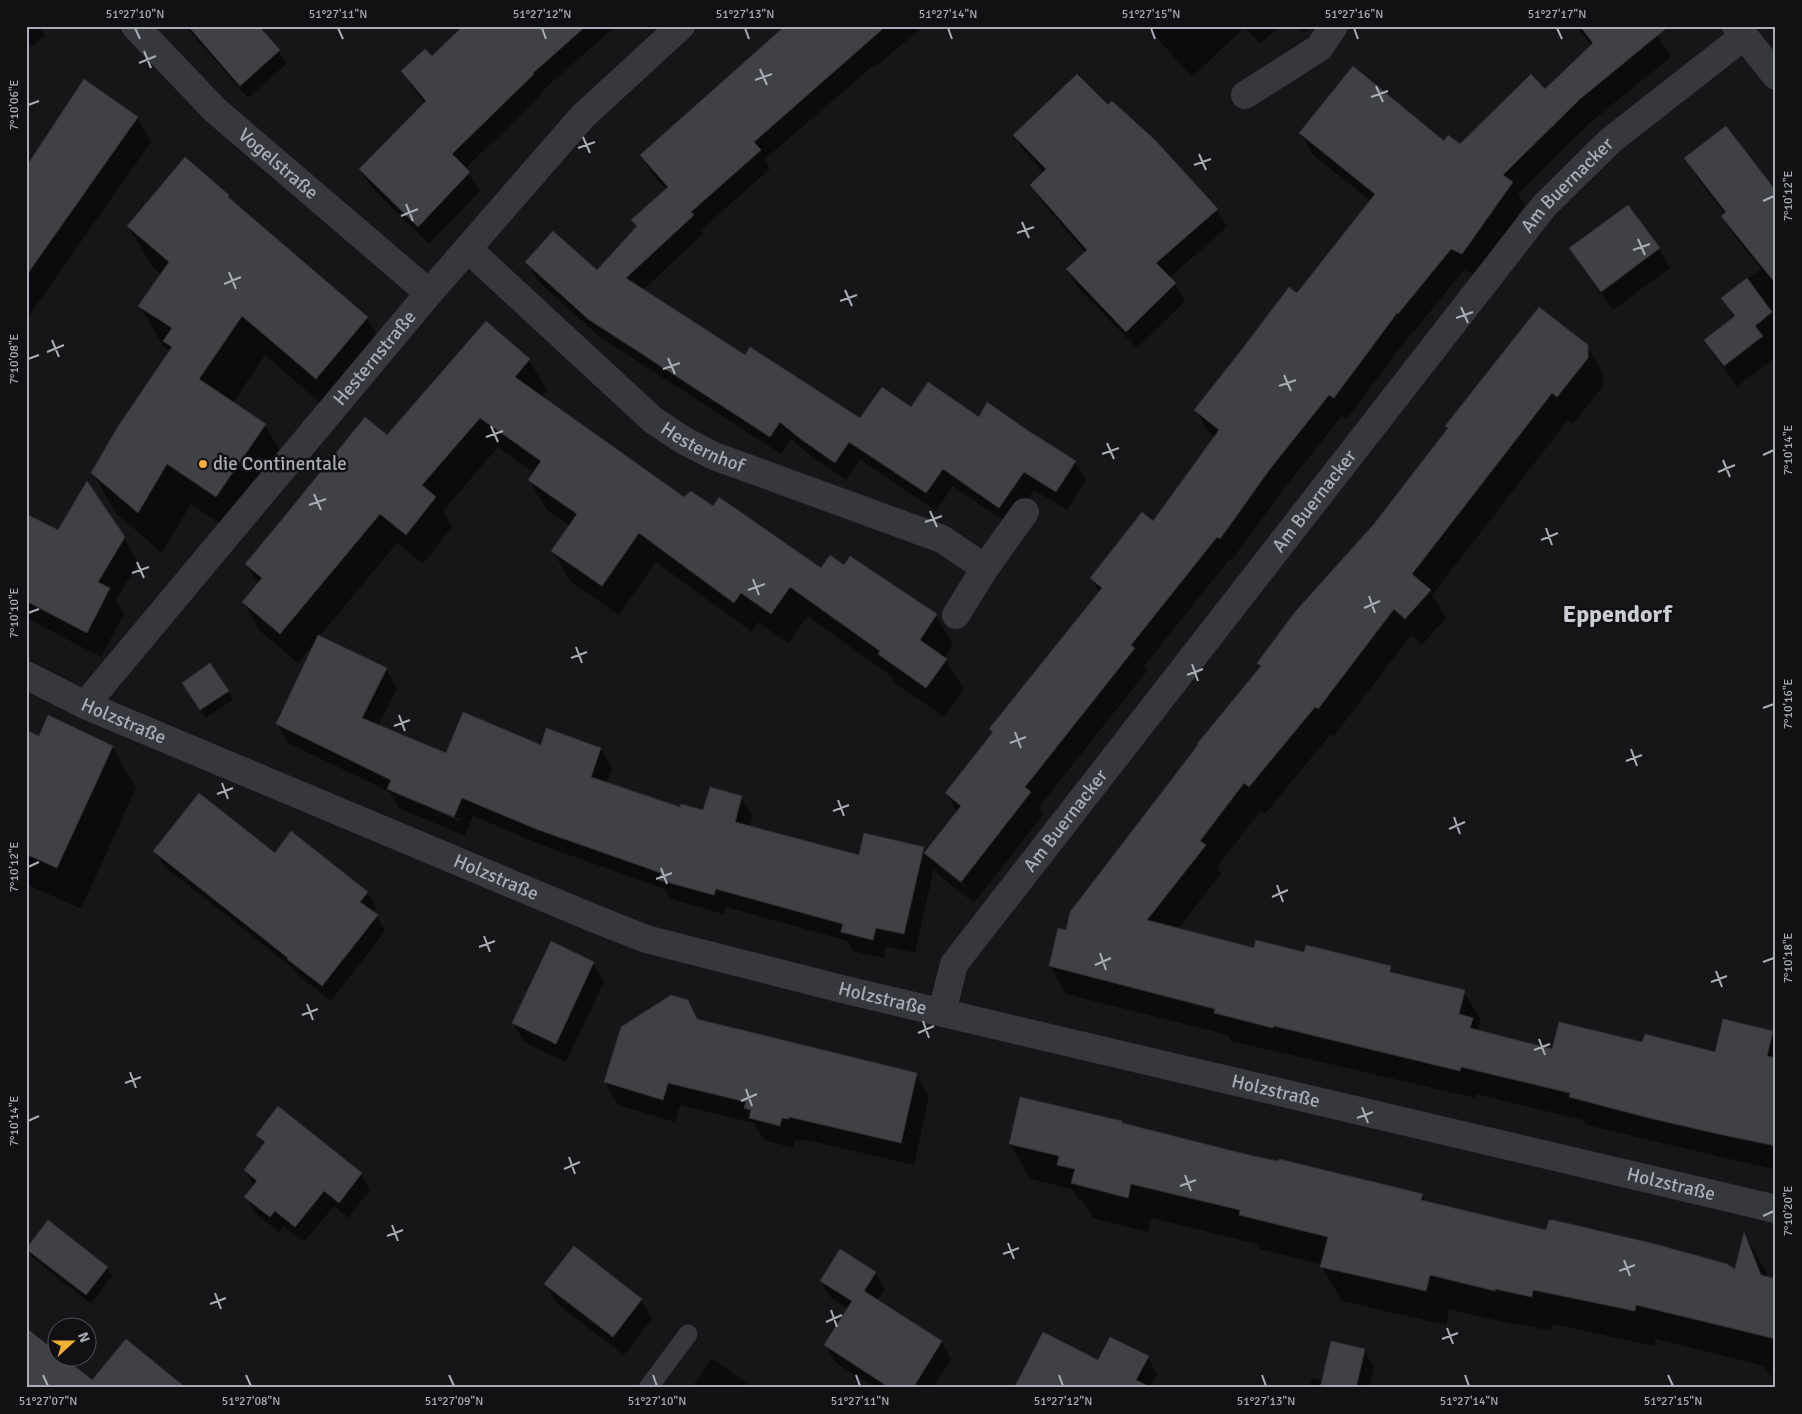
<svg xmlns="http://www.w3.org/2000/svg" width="1802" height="1414" font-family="Signika,sans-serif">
  <rect width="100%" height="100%" fill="#161618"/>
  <g fill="#0007" fill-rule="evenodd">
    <path d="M26 26H39L45 36 26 50Z"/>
    <path d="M185 26H257L279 51 286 64 248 98Z"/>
    <path d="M465 26H616L542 91 543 93 465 169 480 191 429 244 371 187 360 169 425 103 413 89 403 71 431 58Z"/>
    <path d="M787 26H924L875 67 874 65 765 159 770 169 701 230 703 234 643 290 746 356 860 420 912 408 979 418 1075 462 1086 480 1067 510 1034 490 1010 525 953 486 936 511 860 459 846 480 810 455 791 439 781 454 600 337 537 280 527 262 597 272 637 228 633 220 667 190 652 174 642 156Z"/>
    <path d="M1146 26H1280L1260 44 1245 27 1192 77Z"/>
    <path d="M1297 26H1311L1304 33Z"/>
    <path d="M1576 26H1651L1671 57 1592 121 1518 194 1525 205 1475 275 1464 270 1411 335 1410 334 1347 419 1342 416 1282 491 1232 560 1230 559 1144 666 1147 671 1039 807 1043 815 974 903 939 875 934 868 915 953 886 946 884 958 853 951 848 941 726 907 724 914 671 899 665 889 547 847 473 816 465 836 399 808 390 792 288 743 277 724 315 642 298 663 261 632 243 602 258 584 246 564 387 437 486 322 529 360 547 390 540 397 684 499 713 508 821 570 845 567 936 615 953 645 944 658 964 689 944 717 896 684 892 677 808 616 788 643 758 622 752 632 656 562 619 615 570 581 553 551 570 526 547 510 529 480 534 473 498 447 443 511 452 527 423 564 397 543 319 637 386 669 397 688 378 726 447 755 541 746 601 749 612 768 606 783 681 809 704 812 741 797 752 816 749 827 860 857 924 848 926 853 958 813 946 793 993 734 991 729 1100 593 1091 578 1153 523 1215 437 1208 432 1196 410 1297 295 1371 201 1313 155 1301 133 1460 145 1545 90 1592 46ZM398 792 460 819 459 821 398 795ZM942 866 966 885 965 887 942 869Z"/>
    <path d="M1108 107 1217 210 1227 227 1169 278 1175 284 1185 301 1137 348 1077 287 1067 269 1086 253 1042 202 1032 185 1044 173 1025 153 1015 136Z"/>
    <path d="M137 117 151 142 26 320V169Z"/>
    <path d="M1686 158 1776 191V357L1737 386 1718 361 1706 341 1734 319 1722 298 1761 269 1735 237 1723 216 1725 214 1698 179Z"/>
    <path d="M228 196 231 201 367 318 390 358 339 419 265 355 233 403 265 425 288 465 240 537 191 504 162 553 116 513 93 473 170 351 163 346 140 306 161 275 152 266 128 226Z"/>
    <path d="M1628 207 1659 249 1670 268 1613 310 1582 267 1571 249Z"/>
    <path d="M26 331 30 337 26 343Z"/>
    <path d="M1587 346 1603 374V386L1573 424 1568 420 1432 595 1446 618 1422 645 1411 635 1334 736 1331 734 1265 814 1261 810 1217 867 1221 874 1177 930 1255 950 1305 954 1390 967 1395 974 1464 991 1480 1019 1478 1029 1479 1031 1553 1051 1643 1043 1716 1053 1772 1032 1776 1038V1170L1586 1125 1583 1120 1476 1094 1475 1098 1231 1041 1228 1035 1066 994 1050 966 1067 931 1261 668 1258 663 1375 524 1448 429 1447 426Z"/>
    <path d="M26 516 59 532 124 537 138 563 116 600 124 614 101 657 26 618Z"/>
    <path d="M228 691 233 700 206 718 188 692Z"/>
    <path d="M26 731 40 738 112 747 136 788 81 909 26 884Z"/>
    <path d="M155 852 275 854 367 892 376 907 372 912 377 916 385 931 331 1001 297 974 294 969 164 866Z"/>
    <path d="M551 943 593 963 604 982 566 1062 524 1042 513 1023Z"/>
    <path d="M687 1001 698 1020 916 1074 929 1096 914 1165 802 1139 801 1141 795 1140 793 1148 764 1140 754 1123 680 1105 675 1122 618 1105 605 1082Z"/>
    <path d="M1123 1125 1253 1157 1422 1195 1426 1202 1547 1232 1736 1271 1745 1235 1764 1268 1768 1278 1776 1280V1378L1771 1377 1764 1366 1656 1339 1654 1346 1553 1324 1551 1331 1515 1323V1325L1449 1309 1446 1325 1342 1301 1322 1267V1265L1260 1249 1257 1244 1151 1218 1148 1232 1093 1218 1082 1200 1078 1199 1072 1189 1030 1179 1010 1144Z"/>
    <path d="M257 1135 361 1174 370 1190 348 1218 334 1206 304 1242 284 1226 279 1232 255 1213 246 1197 255 1187 245 1170 264 1146Z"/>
    <path d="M27 1249 107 1268 112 1276 91 1304 33 1258Z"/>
    <path d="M875 1272 885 1289 877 1301 942 1342 951 1359 933 1388H875L835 1362 826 1345 848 1309 831 1298 821 1281Z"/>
    <path d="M546 1284 641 1300 652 1319 624 1355 556 1303Z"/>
    <path d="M1364 1351 1374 1367 1370 1384 1372 1388H1309L1312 1378 1323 1381Z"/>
    <path d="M1148 1357 1157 1374 1150 1388 1099 1362Z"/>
    <path d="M712 1358 754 1388H691Z"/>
  </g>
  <g fill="#404145" stroke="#303034">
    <path d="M188 26H259L280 50 240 86Z"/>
    <path d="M463 26H586L533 73 534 74 452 154 470 172 418 227 359 169 426 101 401 71 425 49 432 56Z"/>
    <path d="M785 26H886L754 142 761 150 691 212 694 215 626 278 745 355 750 347 860 418 882 387 911 407 928 382 979 417 987 402 1027 430 1076 461 1056 492 1024 472 999 508 943 469 926 493 849 442 835 463 798 437 780 422 770 437 588 319 525 262 553 231 597 270 637 226 631 220 668 187 640 155Z"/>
    <path d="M1580 26H1669L1580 99 1503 175 1513 182 1462 254 1451 249 1398 314 1397 313 1334 398 1329 395 1270 469 1220 539 1217 537 1131 645 1135 648 1025 787 1031 792 961 882 924 853 961 806 945 793 993 732 989 729 1102 588 1090 578 1142 512 1153 521 1219 430 1194 410 1243 348 1289 287 1297 293 1375 194 1299 133 1353 66 1444 141 1448 135 1460 144 1531 74 1545 89 1593 43Z"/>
    <path d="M1077 74 1108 105 1112 101 1155 140 1218 209 1156 263 1176 283 1126 332 1066 269 1087 250 1030 185 1046 169 1013 135Z"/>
    <path d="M84 79 138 117 26 276V167Z"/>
    <path d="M1726 126 1776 191V284L1721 216 1726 212 1684 158Z"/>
    <path d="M185 157 229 195 228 197 368 317 316 379 242 316 199 379 266 424 216 497 167 464 138 513 91 473 117 428 172 347 163 341 172 328 138 306 169 262 127 226Z"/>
    <path d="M1628 205 1660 248 1601 292 1569 248Z"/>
    <path d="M1747 278 1772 312 1755 326 1763 336 1724 366 1704 340 1735 316 1721 298Z"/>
    <path d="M1539 307 1588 345V358L1557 397 1552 393 1412 574 1431 590 1405 619 1394 609 1318 709 1315 707 1249 787 1244 783 1200 841 1206 845 1147 920 1254 948 1256 940 1304 952 1306 945 1391 966 1390 972 1465 990 1459 1014 1473 1018 1470 1028 1552 1049 1559 1022 1642 1042 1645 1034 1715 1052 1723 1019 1773 1031 1767 1056 1776 1058V1146L1714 1133 1649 1118 1569 1097 1570 1093 1461 1067 1460 1071 1274 1026 1273 1028 1214 1013 1215 1009 1049 966 1058 928 1066 930 1070 912 1198 745 1197 744 1261 666 1257 663 1295 612 1374 524 1448 428 1445 426Z"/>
    <path d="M486 321 530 359 515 377 684 497 691 491 713 506 719 497 821 568 830 555 844 565 850 556 937 614 920 640 947 659 926 688 878 654 880 651 790 587 771 614 741 593 734 603 639 533 602 586 551 551 577 514 528 480 541 461 480 418 422 485 436 497 406 535 380 514 280 634 242 602 262 578 245 564 284 517 365 417 387 435Z"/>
    <path d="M87 481 125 537 98 582 110 588 87 633 26 601V514L58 530Z"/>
    <path d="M318 635 387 668 362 718 446 753 463 712 541 745 546 728 601 748 591 777 680 807 681 804 703 810 710 787 742 796 735 822 859 855 864 833 924 847 904 934 876 928 873 940 841 932 843 924 716 889 714 895 659 880 661 873 536 829 462 798 454 817 387 789 391 780 276 724Z"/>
    <path d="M210 663 229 691 200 710 182 683Z"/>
    <path d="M48 715 113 746 57 868 26 854V730L39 736Z"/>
    <path d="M199 793 275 853 291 831 368 892 360 902 378 915 322 986 287 959 288 958 153 851Z"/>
    <path d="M551 941 594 962 556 1044 512 1023Z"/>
    <path d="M671 995 688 1000 697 1019 917 1073 901 1143 789 1117V1119L782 1118 780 1126 749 1118 751 1110 744 1108 746 1102 668 1083 663 1100 604 1082 621 1027Z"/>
    <path d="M1020 1097 1122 1121V1123L1253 1156 1278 1161 1279 1159 1423 1194 1421 1200 1546 1230 1549 1220H1553L1655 1244 1727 1264 1735 1269 1744 1232 1761 1275 1776 1279V1339L1636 1305 1635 1311 1533 1290 1532 1297 1495 1289V1291L1430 1275 1426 1291 1320 1267 1328 1237 1239 1215 1240 1210 1131 1184 1128 1198 1071 1183 1075 1169 1057 1165 1059 1156 1009 1144Z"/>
    <path d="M278 1106 362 1173 339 1203 324 1191 295 1227 275 1211 270 1217 244 1197 257 1181 244 1170 265 1142 256 1135Z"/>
    <path d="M48 1220 108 1267 86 1295 26 1249Z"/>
    <path d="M574 1246 642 1299 613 1337 544 1284Z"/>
    <path d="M840 1249 876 1272 864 1291 942 1341 913 1388H890L824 1345 852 1301 820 1281Z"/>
    <path d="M26 1328 58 1353V1356H62L92 1380 126 1339 186 1388H26Z"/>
    <path d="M1043 1332 1098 1360 1110 1337 1149 1356 1136 1380 1152 1388H1014Z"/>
    <path d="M1331 1341 1365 1349 1356 1388H1320Z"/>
  </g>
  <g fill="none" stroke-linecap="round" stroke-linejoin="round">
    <path stroke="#37383d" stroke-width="19" d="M648 1388 688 1334"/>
    <g stroke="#37383d" stroke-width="28">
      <path id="s1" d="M135 26 215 110 429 293"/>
      <path d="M1736 26 1776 76"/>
      <path d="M1245 95 1319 48 1334 26"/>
      <path id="s2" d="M468 249 653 420 683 440 714 456 942 539 985 568 1025 512"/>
      <path d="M956 615 985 568"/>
      <path id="s3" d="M26 675 85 705 593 918 646 939 846 990 1776 1209"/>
      <path id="s4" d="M85 705 429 293 583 116 681 26"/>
      <path id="s5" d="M942 1012 954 964 1544 206 1610 141 1744 36"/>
    </g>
  </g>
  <path fill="none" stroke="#a8adb8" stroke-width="2" d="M135 28 140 39M338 28 343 39M542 28 546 39M745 28 749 39M948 28 952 39M1151 28 1155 39M1354 28 1358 39M1557 28 1562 39M144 51 151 68M139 63 156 56M760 69 767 85M755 80 772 74M1376 86 1383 102M1371 97 1388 91M28 105 39 101M583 137 590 153M578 148 595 142M1199 154 1206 170M1194 165 1211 159M1763 201 1774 196M406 204 413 221M401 216 418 209M1022 222 1029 238M1017 233 1034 227M1638 239 1645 255M1633 250 1650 244M229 272 236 289M224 284 241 277M845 290 852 306M840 301 857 295M1461 307 1468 323M1456 318 1473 312M52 340 59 357M47 352 64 345M668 358 675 374M28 359 39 355M663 369 680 363M1284 375 1291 391M1279 386 1296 380M491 426 498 442M486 437 503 431M1107 443 1114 459M1102 454 1119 448M1763 455 1774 450M1723 460 1730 477M1718 472 1735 465M314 494 321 510M309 505 326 499M930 511 937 527M925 522 942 516M1546 528 1552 545M1541 540 1558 533M137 562 144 578M132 573 149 567M753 579 759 595M748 590 765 584M1369 596 1375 613M1364 608 1380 601M28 613 39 609M576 647 582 663M571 658 587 652M1192 664 1198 681M1187 675 1203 669M1763 708 1774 704M399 715 405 731M394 726 410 720M1015 732 1021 748M1010 743 1026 737M1631 749 1637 766M1626 761 1642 755M222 783 228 799M217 794 233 788M838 800 844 816M833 811 849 805M1454 817 1460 834M1449 829 1465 822M28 867 39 862M661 868 667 884M656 879 672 873M1277 885 1283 902M1272 897 1288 890M484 936 490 952M479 947 495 941M1100 953 1106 970M1763 962 1774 958M1095 965 1111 958M1716 971 1722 987M1711 982 1727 976M307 1004 313 1020M302 1015 318 1009M923 1021 929 1038M918 1033 934 1026M1539 1039 1545 1055M1534 1050 1550 1044M130 1072 136 1088M125 1083 141 1077M746 1089 752 1106M741 1101 757 1094M1362 1107 1368 1123M1357 1118 1373 1112M28 1121 39 1116M569 1157 575 1174M564 1169 580 1162M1185 1175 1191 1191M1180 1186 1196 1180M1763 1216 1774 1211M392 1225 398 1241M387 1236 403 1230M1008 1243 1014 1259M1003 1254 1019 1248M1624 1260 1630 1276M1619 1271 1635 1265M215 1293 221 1309M210 1304 226 1298M831 1310 837 1327M826 1322 842 1315M1447 1328 1453 1344M1442 1339 1458 1333M43 1375 48 1386M246 1375 251 1386M449 1375 454 1386M653 1375 657 1386M856 1375 860 1386M1059 1375 1063 1386M1262 1375 1266 1386M1465 1375 1469 1386M1668 1375 1673 1386"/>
  <circle fill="#f2b134" stroke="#111113" stroke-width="2" cx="203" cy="464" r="5"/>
  <g text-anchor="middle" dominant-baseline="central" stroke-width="5" stroke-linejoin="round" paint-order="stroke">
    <g font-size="19" fill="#a8adb8" stroke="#111113">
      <text stroke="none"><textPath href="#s1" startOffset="199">Vogelstraße</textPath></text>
      <text stroke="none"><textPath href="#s5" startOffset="1041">Am Buernacker</textPath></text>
      <text stroke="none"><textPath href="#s4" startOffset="452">Hesternstraße</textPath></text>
      <text stroke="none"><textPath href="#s2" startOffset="309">Hesternhof</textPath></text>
      <text stroke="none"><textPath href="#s5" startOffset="636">Am Buernacker</textPath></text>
      <text stroke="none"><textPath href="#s3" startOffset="108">Holzstraße</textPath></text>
      <text stroke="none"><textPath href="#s5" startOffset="231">Am Buernacker</textPath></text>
      <text stroke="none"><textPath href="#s3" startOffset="512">Holzstraße</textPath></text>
      <text stroke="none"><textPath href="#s3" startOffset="918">Holzstraße</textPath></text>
      <text stroke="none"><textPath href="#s3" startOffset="1322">Holzstraße</textPath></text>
      <text stroke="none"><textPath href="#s3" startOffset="1728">Holzstraße</textPath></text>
    </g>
    <g font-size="19" fill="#a8adb8" stroke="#111113" text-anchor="start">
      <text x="213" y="464">die Continentale</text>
    </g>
    <g font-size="24" font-weight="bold" fill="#c9ccd4" stroke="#111113">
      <text x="1617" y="614">Eppendorf</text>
    </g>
  </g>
  <rect width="1802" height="1414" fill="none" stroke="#111113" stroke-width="55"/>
  <g transform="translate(72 1342) rotate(69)"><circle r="24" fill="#111113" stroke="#4d4f55"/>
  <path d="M0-4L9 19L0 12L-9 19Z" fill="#f2b134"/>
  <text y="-8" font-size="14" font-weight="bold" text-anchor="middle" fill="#a8adb8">N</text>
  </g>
  <rect x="28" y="28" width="1746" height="1358" fill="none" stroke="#a8adb8" stroke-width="2"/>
  <g font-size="12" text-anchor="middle" fill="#a8adb8">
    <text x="135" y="18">51°27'10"N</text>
    <text x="338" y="18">51°27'11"N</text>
    <text x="542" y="18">51°27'12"N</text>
    <text x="745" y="18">51°27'13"N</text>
    <text x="948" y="18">51°27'14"N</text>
    <text x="1151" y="18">51°27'15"N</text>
    <text x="1354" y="18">51°27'16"N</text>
    <text x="1557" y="18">51°27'17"N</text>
    <text transform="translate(14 105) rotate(-90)" y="4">7°10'06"E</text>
    <text transform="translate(1788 196) rotate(-90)" y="4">7°10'12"E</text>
    <text transform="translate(14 359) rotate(-90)" y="4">7°10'08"E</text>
    <text transform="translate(1788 450) rotate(-90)" y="4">7°10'14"E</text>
    <text transform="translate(14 613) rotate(-90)" y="4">7°10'10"E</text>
    <text transform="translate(1788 704) rotate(-90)" y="4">7°10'16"E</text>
    <text transform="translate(14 867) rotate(-90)" y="4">7°10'12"E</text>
    <text transform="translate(1788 958) rotate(-90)" y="4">7°10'18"E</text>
    <text transform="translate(14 1121) rotate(-90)" y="4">7°10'14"E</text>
    <text transform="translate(1788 1211) rotate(-90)" y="4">7°10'20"E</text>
    <text x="48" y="1405">51°27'07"N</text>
    <text x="251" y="1405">51°27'08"N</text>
    <text x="454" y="1405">51°27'09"N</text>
    <text x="657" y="1405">51°27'10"N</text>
    <text x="860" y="1405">51°27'11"N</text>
    <text x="1063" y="1405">51°27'12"N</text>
    <text x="1266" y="1405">51°27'13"N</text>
    <text x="1469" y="1405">51°27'14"N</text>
    <text x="1673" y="1405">51°27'15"N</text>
  </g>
</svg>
